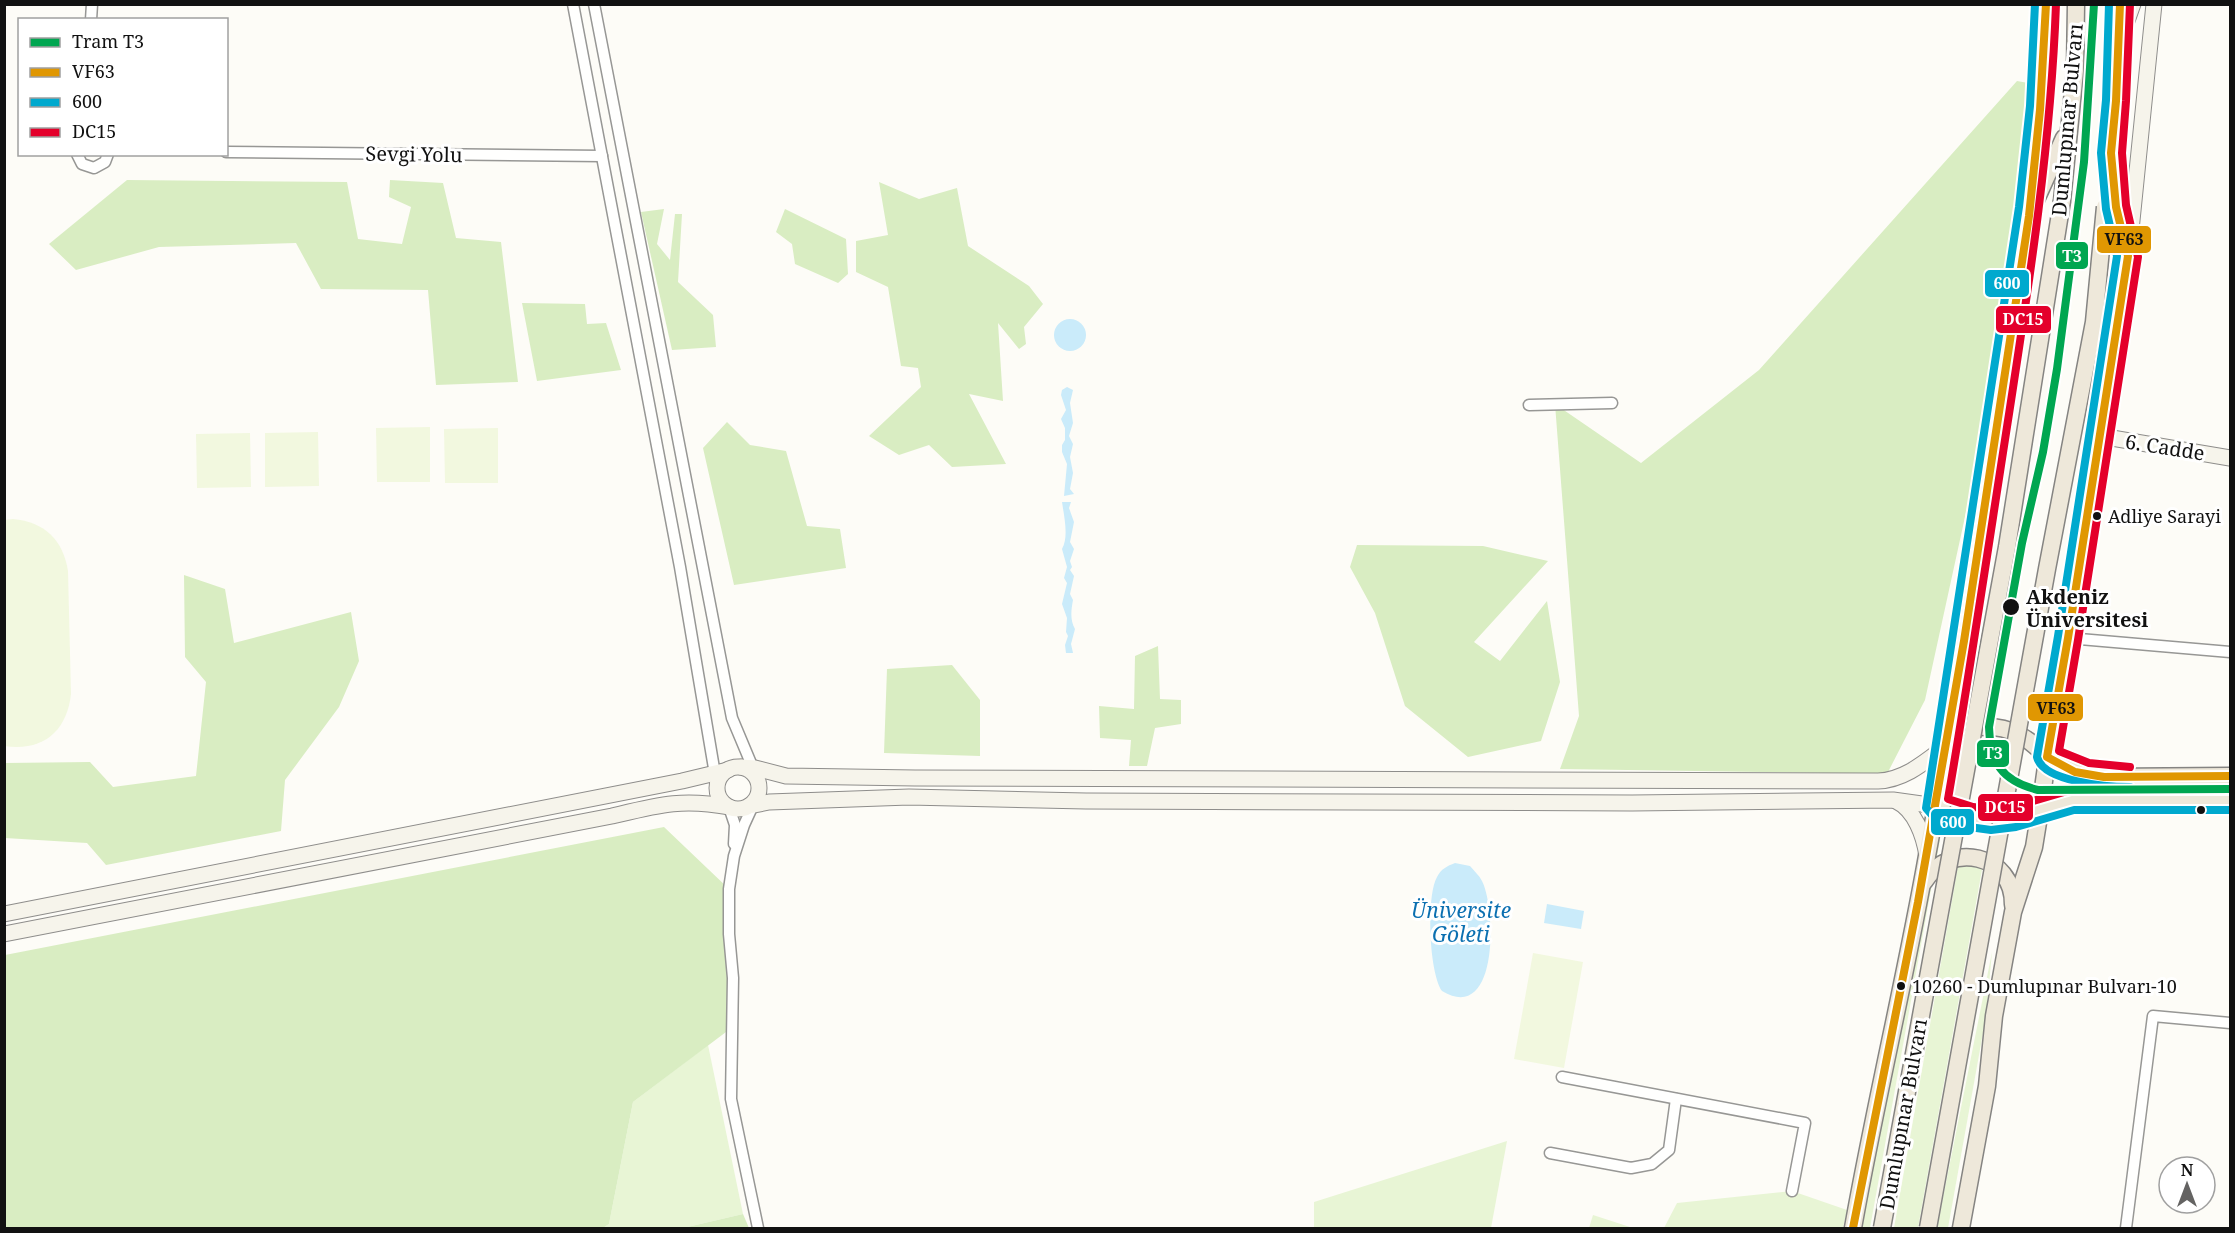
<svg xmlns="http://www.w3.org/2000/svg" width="2235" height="1233" font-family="'Noto Serif',serif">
  <rect width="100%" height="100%" fill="#fdfcf7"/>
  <g fill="#e8f5d5">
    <path d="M1935 835 1940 840 1870 1228H1861Z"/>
    <path d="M1959 861 1983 864 1918 1228H1894Z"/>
    <path d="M1992 952 1986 1016 1948 1228H1937Z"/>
    <path d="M708 1045 743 1214 683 1228H603L609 1224 633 1102Z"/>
    <path d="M1507 1141 1491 1228H1314V1202Z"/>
    <path d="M1792 1191 1847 1210 1843 1228H1664L1677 1203Z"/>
    <path d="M1593 1215 1633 1228H1589Z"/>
  </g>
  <g fill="#d9edc2">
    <path d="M2017 81 2034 84 2001 352 1925 700 1887 774 1560 769 1579 716 1555 404 1641 463 1759 370Z"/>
    <path d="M127 180 347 182 358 239 402 244 411 207 389 197 390 180 443 183 456 238 501 242 518 382 436 385 428 290 321 289 296 243 159 247 76 270 49 244Z"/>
    <path d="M879 182 919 199 957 188 968 246 1029 286 1043 304 1024 327 1026 344 1019 349 998 323 1003 401 969 394 1006 464 952 467 929 445 899 455 869 436 921 387 918 368 901 366 888 287 856 272V241L888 235Z"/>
    <path d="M664 209 657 244 670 260 675 214H682L678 282 713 315 716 347 672 350 641 212Z"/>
    <path d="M785 209 846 239 848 274 838 283 795 264 792 244 776 232Z"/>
    <path d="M522 303 585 304 587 324 606 323 621 370 537 381Z"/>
    <path d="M727 422 750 445 786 451 807 526 840 529 846 568 734 585 703 448Z"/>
    <path d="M1357 545 1483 546 1548 561 1474 642 1500 661 1547 601 1560 682 1541 741 1468 757 1405 706 1375 613 1350 567Z"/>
    <path d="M184 575 225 589 234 643 351 612 359 661 339 707 285 780 281 831 106 865 87 843 5 838V763L90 762 113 787 196 776 206 682 185 657Z"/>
    <path d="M1158 646 1160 699 1181 700V724L1155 728 1147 766H1129L1131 740 1100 738 1099 706 1134 709 1135 656Z"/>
    <path d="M952 665 980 700V756L884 753 887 669Z"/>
    <path d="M664 827 729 889 734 1026 633 1102 609 1224 603 1228H5V955Z"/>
    <path d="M743 1214 749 1228H683Z"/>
  </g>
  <g fill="#f2f8df">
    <path d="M430 427V482H377L376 428Z"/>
    <path d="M498 428V483H445L444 429Z"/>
    <path d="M318 432 319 486 265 487V433Z"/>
    <path d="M250 433 251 487 197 488 196 434Z"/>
    <path d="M13 519C45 522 63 540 68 571L71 694C67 731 43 752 4 746V520Z"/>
    <path d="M1533 953 1583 962 1564 1068 1514 1059Z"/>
  </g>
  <g fill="#caebfa">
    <circle cx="1070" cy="335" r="16"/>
    <path d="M1067 387 1073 390 1070 403 1073 423 1069 436 1073 444 1070 457 1073 473 1070 489 1074 494 1064 496 1067 464 1062 452V445L1065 440V428L1061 419 1066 410 1061 395 1062 390Z"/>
    <path d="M1062 502H1071L1069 508 1074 522 1070 542 1074 549 1070 561 1072 567 1070 570 1074 576 1070 594 1073 600C1071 611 1070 620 1075 629L1071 644 1073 653H1066L1065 645 1068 636 1066 632 1067 618 1062 604 1067 583 1064 578 1067 567 1062 549C1069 537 1064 516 1062 502Z"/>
    <path d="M1455 863 1470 866C1474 871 1479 875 1482 881 1496 908 1499 1025 1442 991 1429 973 1426 896 1437 877 1441 869 1447 866 1455 863Z"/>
    <path d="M1547 904 1584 911 1581 929 1544 923Z"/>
  </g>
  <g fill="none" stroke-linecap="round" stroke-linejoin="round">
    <g stroke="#979795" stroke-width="13">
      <g id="street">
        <path d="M573 4 680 567 717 786"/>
        <path d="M594 4 732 718 758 780"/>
        <path d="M91 20 92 4"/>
        <path d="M226 152 602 156"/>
        <path d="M77 154 82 164 94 168 105 162 108 154"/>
        <path d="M1529 405 1612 403"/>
        <path d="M2068 638 2230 652"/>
        <path d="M755 801 744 825 734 856 729 889V934L733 978 731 1099 758 1228"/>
        <path d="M729 807 735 825 734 844"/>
        <path d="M1562 1077 1805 1123 1792 1191"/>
        <path d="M1550 1153 1631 1168 1652 1164 1669 1150 1676 1099"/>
        <path d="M2126 1228 2153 1016 2230 1023"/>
      </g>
    </g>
    <g stroke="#8e8d8b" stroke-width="17">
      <g id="secondary">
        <path d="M2122 35 2133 4"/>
        <path d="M2129 250 2154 4"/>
        <path d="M2100 436 2230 458"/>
        <path d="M741 767 755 768 786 776 915 778 1878 781C1905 780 1926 761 1946 746"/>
        <circle cx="738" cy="788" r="21"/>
        <path d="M1896 801C1915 810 1924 836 1927 856"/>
        <path d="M749 806 769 802 909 797 1086 801 1632 803 1893 800 1936 806"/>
        <path d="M4 914 682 781 728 770"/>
        <path d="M4 934 612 816C658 805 682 798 729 807"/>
      </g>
    </g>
    <g stroke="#858482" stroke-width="19">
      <g id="primary">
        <path d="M2110 164 2116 101 2120 4"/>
        <path d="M2062 201 2075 71 2076 4"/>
        <path d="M2035 202 2064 138"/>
        <path d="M1946 746C1951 742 1955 737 1960 734 1978 721 2010 727 2026 739 2034 744 2040 751 2048 757 2065 769 2083 774 2104 777L2230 776"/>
        <path d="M1936 806 1971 817 1991 820 2014 817 2072 800H2230"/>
        <path d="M1924 882C1949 840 2014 854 2013 905"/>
        <path d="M1853 1228C1875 1104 1905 980 1927 856 1954 713 1975 569 1997 425 2019 286 2043 146 2046 4"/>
        <path d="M1961 1228 1987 1086 1994 1016 2013 912 2034 847 2040 810 2051 731 2068 638 2128 256 2116 207 2111 153"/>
      </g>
    </g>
    <use href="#street" stroke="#fffffe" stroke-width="10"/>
    <use href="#secondary" stroke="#f6f4eb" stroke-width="15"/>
    <use href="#primary" stroke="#eee8da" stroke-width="16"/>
    <g stroke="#858482" stroke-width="19" stroke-linecap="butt">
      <g id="primary-bridge">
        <path d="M1882 1228 2007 547 2062 201"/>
        <path d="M1928 1228 2047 569 2094 322 2105 207"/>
      </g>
    </g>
    <use href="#primary-bridge" stroke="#eee8da" stroke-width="16"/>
    <g stroke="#fff" stroke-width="12">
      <g id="bus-1">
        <path d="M2120 4 2116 101 2111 153 2116 207 2128 256 2068 638 2047 757 2075 772 2104 777 2230 776"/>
        <path d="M1853 1228 1918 902 1964 641 2029 216 2040 110 2046 4"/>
      </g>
    </g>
    <g stroke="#fff" stroke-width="12">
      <g id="bus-2">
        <path d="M2035 4 2030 106 2019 207 1926 808 1933 816 1969 827 1991 830 2016 827 2074 810H2230"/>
        <path d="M2109 4 2106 100 2101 153 2106 209 2117 256 2058 636 2037 757C2043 782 2108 787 2130 787"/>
      </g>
    </g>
    <g stroke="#fff" stroke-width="12">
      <g id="bus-3">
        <path d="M2056 4C2051 142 2030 278 2009 414 1989 542 1970 671 1948 799L1973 807 1991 809 2012 807 2071 790H2230"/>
        <path d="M2130 767 2089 763 2059 751 2078 640 2138 257 2126 205 2122 153 2126 101 2130 4"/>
      </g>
    </g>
    <use href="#bus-1" stroke="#e09702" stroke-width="8"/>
    <use href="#bus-2" stroke="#00a9ce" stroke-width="8"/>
    <use href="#bus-3" stroke="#e4002b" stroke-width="8"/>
    <g stroke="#fff" stroke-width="12">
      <path id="tram-1" d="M2094 4 2084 162 2057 369 2043 452 2022 543 1989 727C1990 763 2002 781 2038 790L2230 789"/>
    </g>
    <use href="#tram-1" stroke="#00a651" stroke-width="8"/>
  </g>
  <g fill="#111" stroke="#fff" stroke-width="2">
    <circle cx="2097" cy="516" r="5"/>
    <circle cx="2011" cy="607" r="9"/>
    <circle cx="2201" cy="810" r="5"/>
    <circle cx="1901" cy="986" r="5"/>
  </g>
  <g text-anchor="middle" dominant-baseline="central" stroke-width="6" stroke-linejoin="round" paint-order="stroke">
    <g font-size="18" fill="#111" stroke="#fff" text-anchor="start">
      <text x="2108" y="516">Adliye Sarayi</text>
      <text x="1912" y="986">10260 - Dumlupınar Bulvarı-10</text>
    </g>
    <g font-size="20" fill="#111" stroke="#fff">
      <text transform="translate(2067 120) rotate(-85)">Dumlupınar Bulvarı</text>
      <text transform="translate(414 154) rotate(1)">Sevgi Yolu</text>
      <text transform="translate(2165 447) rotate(9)">6. Cadde</text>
      <text transform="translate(1903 1114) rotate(-80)">Dumlupınar Bulvarı</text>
    </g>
    <g font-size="20" font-weight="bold" fill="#111" stroke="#fff" text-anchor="start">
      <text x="2026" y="596">Akdeniz<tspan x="2026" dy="23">Üniversitesi</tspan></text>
    </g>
    <g font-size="21" font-style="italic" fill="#0c70b1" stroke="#fff">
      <text x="1461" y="910">Üniversite<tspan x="1461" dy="24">Göleti</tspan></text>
    </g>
  </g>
  <g stroke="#fff" stroke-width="2">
    <rect x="2096" y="225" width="56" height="29" rx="6" fill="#e09702"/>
    <rect x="2055" y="241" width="34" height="29" rx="6" fill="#00a651"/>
    <rect x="1984" y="269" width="46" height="29" rx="6" fill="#00a9ce"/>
    <rect x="1995" y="305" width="57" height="29" rx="6" fill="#e4002b"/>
    <rect x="2027" y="693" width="57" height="29" rx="6" fill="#e09702"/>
    <rect x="1976" y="739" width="34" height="29" rx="6" fill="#00a651"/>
    <rect x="1977" y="793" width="57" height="29" rx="6" fill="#e4002b"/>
    <rect x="1930" y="808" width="45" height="28" rx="6" fill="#00a9ce"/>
  </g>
  <g font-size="16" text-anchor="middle" font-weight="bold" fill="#fff">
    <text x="2072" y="262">T3</text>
    <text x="2007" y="289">600</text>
    <text x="2023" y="325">DC15</text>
    <text x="1993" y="759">T3</text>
    <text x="2005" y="813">DC15</text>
    <text x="1953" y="828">600</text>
  </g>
  <g font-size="16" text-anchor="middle" font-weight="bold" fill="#111">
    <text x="2124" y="245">VF63</text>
    <text x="2056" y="714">VF63</text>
  </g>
  <rect width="2235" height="1233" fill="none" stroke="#111111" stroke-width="12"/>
  <rect x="18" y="18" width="210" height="138" fill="#ffffff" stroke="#a0a0a0" stroke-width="1.5"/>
  <rect x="30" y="38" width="30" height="9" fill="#00a651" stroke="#a0a0a0" stroke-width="1.5"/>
  <text x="72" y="48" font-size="18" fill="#111111">Tram T3</text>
  <rect x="30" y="68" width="30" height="9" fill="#e09702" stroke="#a0a0a0" stroke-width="1.5"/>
  <text x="72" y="78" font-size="18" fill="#111111">VF63</text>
  <rect x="30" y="98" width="30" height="9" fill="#00a9ce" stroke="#a0a0a0" stroke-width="1.5"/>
  <text x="72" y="108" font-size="18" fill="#111111">600</text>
  <rect x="30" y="128" width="30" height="9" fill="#e4002b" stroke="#a0a0a0" stroke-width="1.5"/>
  <text x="72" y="138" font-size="18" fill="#111111">DC15</text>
  <g transform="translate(2187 1185)"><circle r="28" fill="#ffffff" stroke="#a0a0a0" stroke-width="1.5"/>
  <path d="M0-4.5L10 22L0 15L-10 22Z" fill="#646362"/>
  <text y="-9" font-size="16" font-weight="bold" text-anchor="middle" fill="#111111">N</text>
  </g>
</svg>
